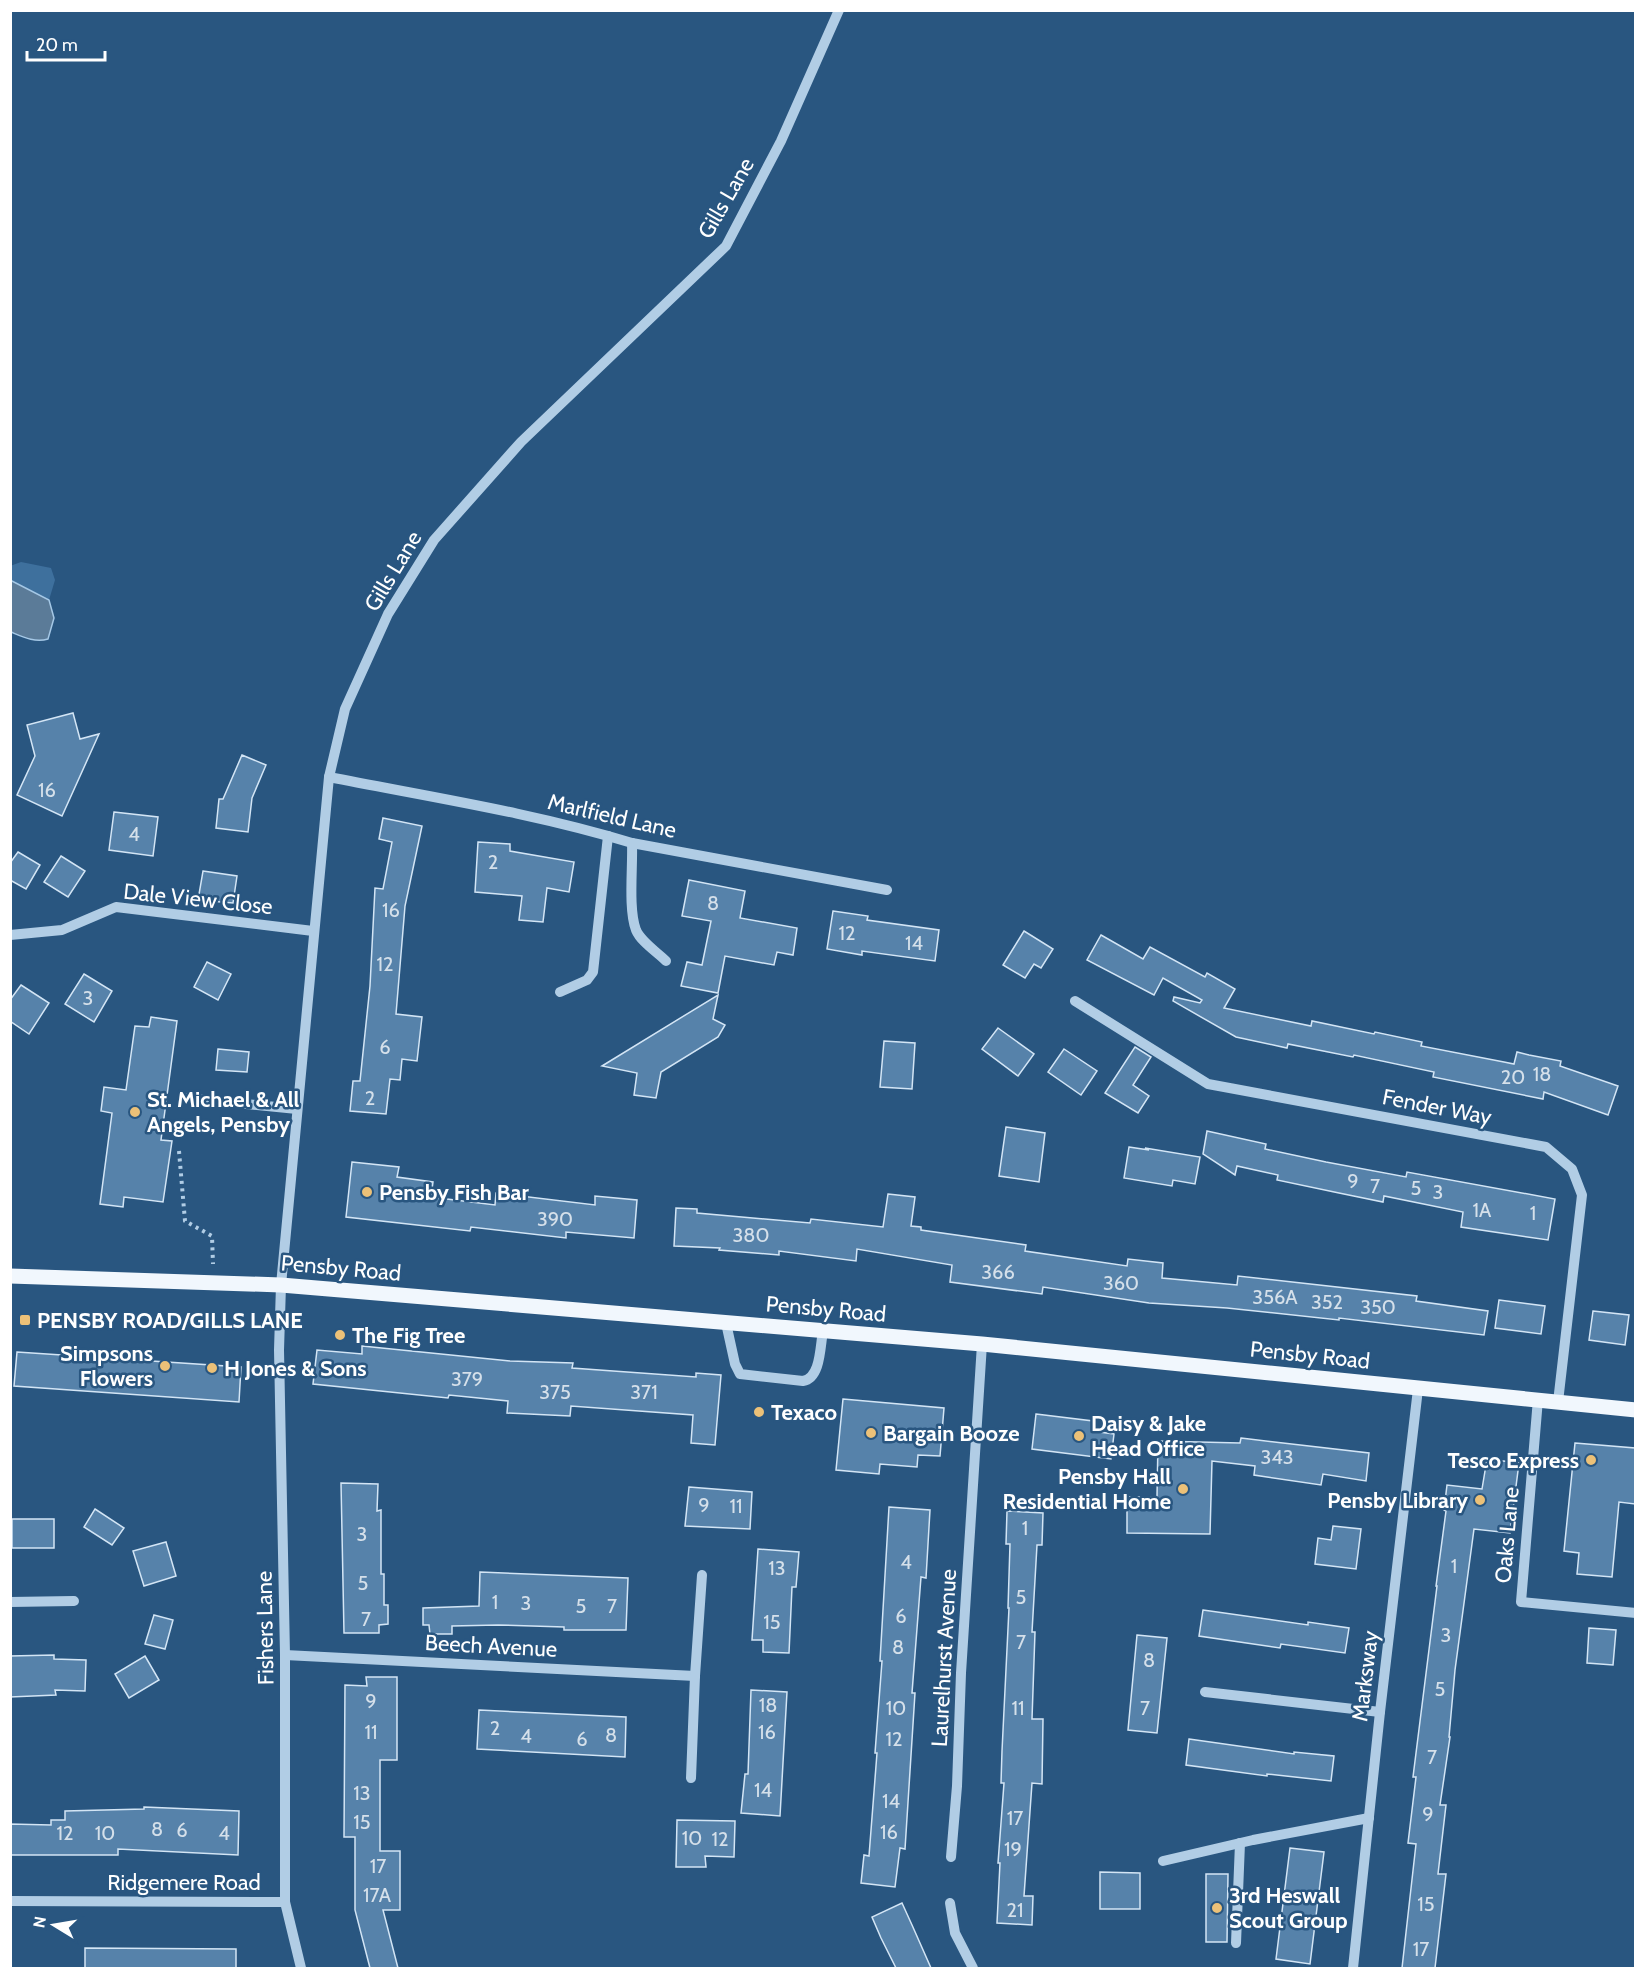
<svg xmlns="http://www.w3.org/2000/svg" width="1646" height="1979" font-family="Cabin,sans-serif">
  <rect width="100%" height="100%" fill="#295680"/>
  <path fill="#3e709d" d="M21 562 51 568 55 580 49 600 11 580 10 566Z"/>
  <path fill="#5b7b98" stroke="#a5c8e6" stroke-width="1.5" d="M10 580 49 600 54 618 48 639C35 643 23 637 11 632Z"/>
  <g fill="#5682aa" stroke="#d3e5f5" stroke-width="1.5">
    <path d="M73 713 80 739 99 734 62 816 17 795 35 756 27 725Z"/>
    <path d="M242 755 266 765 252 798 248 832 216 828 219 799H223Z"/>
    <path d="M114 812 158 817 153 856 109 850Z"/>
    <path d="M383 818 422 826 405 906 396 1014 422 1017 417 1061 402 1059 400 1080 390 1079 386 1114 350 1111 353 1081H360L370 986 375 888 383 889 392 842 379 839Z"/>
    <path d="M478 842 510 844V851L574 862 569 892 547 888 543 922 519 920 522 896 475 892Z"/>
    <path d="M18 852 40 865 26 889 10 880V863Z"/>
    <path d="M61 856 85 871 68 897 44 882Z"/>
    <path d="M203 871 237 876 233 903 198 900Z"/>
    <path d="M689 880 745 891 740 918 797 928 793 955 777 952 774 965 725 956 718 993 681 986 687 962 702 965 711 921 682 916Z"/>
    <path d="M833 911 868 916 867 920 939 930 935 961 862 951V955L827 949Z"/>
    <path d="M1024 931 1053 949 1041 968 1034 964 1025 978 1003 965Z"/>
    <path d="M1101 935 1143 959 1150 947 1205 977 1207 973 1235 989 1224 1008 1311 1026 1312 1021 1374 1034 1375 1032 1422 1042 1421 1046 1504 1062 1514 1064 1517 1052 1529 1055 1561 1061 1560 1066 1618 1086 1608 1115 1544 1092 1543 1099 1433 1077 1434 1072 1354 1055 1353 1057 1288 1044 1287 1048 1236 1037 1173 1001 1174 997 1200 1003 1202 1000 1163 978 1154 995 1087 960Z"/>
    <path d="M207 962 231 974 218 1000 194 987Z"/>
    <path d="M84 974 112 991 94 1022 65 1004Z"/>
    <path d="M21 985 49 1003 29 1034 10 1021V1000Z"/>
    <path d="M718 995 713 1019 725 1025 718 1037 661 1072 656 1098 634 1095 637 1073 602 1066Z"/>
    <path d="M151 1017 177 1021 161 1140 172 1141 163 1202 124 1197 123 1207 100 1204 112 1113 101 1111 104 1087 126 1090 135 1026 149 1027Z"/>
    <path d="M998 1028 1034 1054 1018 1076 982 1049Z"/>
    <path d="M884 1041 915 1043 912 1089 880 1087Z"/>
    <path d="M1135 1047 1151 1057 1133 1085 1149 1096 1138 1113 1105 1093Z"/>
    <path d="M218 1049 249 1052 247 1072 216 1070Z"/>
    <path d="M1064 1049 1097 1071 1081 1095 1048 1072Z"/>
    <path d="M1006 1127 1045 1133 1039 1182 999 1176Z"/>
    <path d="M1207 1131 1266 1144 1265 1149 1326 1162 1406 1177 1407 1172 1555 1199 1548 1240 1461 1227 1463 1212 1384 1196 1383 1202 1339 1193 1277 1180 1278 1175 1237 1166 1235 1175 1203 1154Z"/>
    <path d="M1129 1147 1149 1150 1145 1148 1200 1157 1195 1184 1173 1180 1172 1186 1124 1178Z"/>
    <path d="M352 1162 399 1167 397 1177 433 1182 431 1197 495 1205 496 1193 595 1205V1196L637 1200 634 1238 566 1232V1238L471 1227 470 1231 346 1217Z"/>
    <path d="M888 1194 915 1197 911 1226 921 1227V1230L1026 1245 1025 1251 1127 1266 1128 1259 1163 1263 1162 1278 1237 1285 1238 1276 1417 1296 1416 1301 1488 1311 1484 1335 1339 1318V1320L1227 1308 1149 1303 1043 1287 1042 1294 950 1282 952 1265 857 1249 856 1261 779 1251V1255L719 1250 720 1248 674 1246 676 1208 697 1209V1213L810 1223 811 1219 883 1227Z"/>
    <path d="M1499 1300 1545 1306 1541 1334 1495 1328Z"/>
    <path d="M1593 1311 1629 1315 1625 1345 1589 1340Z"/>
    <path d="M362 1346 510 1361 573 1363 572 1368 696 1377V1373L721 1375 715 1445 691 1443 693 1415 571 1406 570 1416 507 1413 508 1401 449 1395 448 1398 313 1384 317 1350 362 1354Z"/>
    <path d="M17 1352 241 1367 239 1402 14 1386Z"/>
    <path d="M843 1399 944 1408 940 1456 918 1455 917 1467 880 1464 879 1474 836 1470Z"/>
    <path d="M1036 1414 1093 1421 1092 1431 1114 1434 1111 1459 1032 1449Z"/>
    <path d="M1241 1438 1369 1453 1366 1481 1323 1474 1321 1485 1254 1475 1255 1466 1212 1461 1210 1534 1127 1533V1497H1157L1158 1441 1240 1443Z"/>
    <path d="M1575 1443 1635 1448V1504L1619 1502 1612 1577 1577 1574 1579 1553 1564 1551Z"/>
    <path d="M1487 1459 1519 1463 1510 1533 1474 1529 1455 1670 1449 1737H1450L1440 1805H1446L1438 1874H1446L1435 1968H1402L1416 1844 1408 1843 1416 1777H1413L1437 1586H1436L1446 1511 1444 1510 1447 1485 1482 1489Z"/>
    <path d="M341 1483 378 1484 377 1511 381 1510V1574H384V1605H388V1624L379 1625V1633H344Z"/>
    <path d="M689 1487 752 1492 750 1529 685 1526Z"/>
    <path d="M889 1507 930 1510 926 1578 921 1577 912 1693H915L905 1849 900 1848 895 1887 861 1883 864 1855 869 1856 877 1753H875L882 1661H880Z"/>
    <path d="M95 1509 124 1528 112 1545 84 1527Z"/>
    <path d="M1007 1511 1043 1513 1042 1545H1037L1032 1632H1035L1032 1719H1043L1042 1784 1032 1783 1024 1896H1033L1032 1925 997 1923 1000 1863H998L1004 1783H1001L1002 1751 1009 1608H1008L1010 1544H1006Z"/>
    <rect x="12" y="1519" width="42" height="29"/>
    <path d="M1333 1526 1361 1529 1356 1569 1315 1564 1318 1538 1331 1540Z"/>
    <path d="M166 1542 176 1576 144 1586 133 1551Z"/>
    <path d="M758 1549 799 1552 796 1587H792L789 1653 763 1652V1640H752Z"/>
    <path d="M480 1572 628 1578 626 1630H564V1627L498 1625 452 1626V1634H430L429 1625H423V1608L479 1606Z"/>
    <path d="M1203 1610 1308 1625V1622L1349 1628 1345 1653 1281 1644 1280 1648 1199 1636Z"/>
    <path d="M154 1615 173 1620 165 1649 145 1644Z"/>
    <path d="M1589 1628 1616 1630 1613 1665 1587 1663Z"/>
    <path d="M1137 1635 1167 1638 1157 1733 1128 1730Z"/>
    <path d="M54 1655V1659L86 1660 85 1691 55 1690 56 1695 10 1697V1656Z"/>
    <path d="M145 1656 159 1680 129 1698 115 1674Z"/>
    <path d="M366 1677H397V1760H380V1851H400V1910H383L398 1968H370L355 1910V1837H344L345 1685 367 1686Z"/>
    <path d="M751 1690 787 1692 780 1816 741 1813 745 1774H748Z"/>
    <path d="M479 1710 626 1717 625 1757 477 1749Z"/>
    <path d="M1189 1739 1294 1754V1752L1334 1756 1331 1781 1267 1774V1776L1186 1765Z"/>
    <path d="M144 1807 239 1811 238 1855 118 1849V1855H10V1824L51 1825V1820H65V1811L144 1809Z"/>
    <path d="M677 1820 735 1821 734 1857 705 1856 706 1867H676Z"/>
    <path d="M1290 1848 1324 1852 1310 1964 1276 1959Z"/>
    <path d="M1100 1872 1140 1873V1909H1100Z"/>
    <path d="M1206 1874H1228L1227 1942H1206Z"/>
    <path d="M902 1903 912 1925 931 1968H896L881 1938 872 1917Z"/>
    <path d="M85 1948 236 1949V1968H85Z"/>
  </g>
  <g fill="none" stroke-linecap="round" stroke-linejoin="round">
    <path stroke="#b1cde5" stroke-width="4" stroke-dasharray="3 4.5" stroke-linecap="butt" d="M179 1151 185 1221 212 1236 213 1264"/>
    <g stroke="#b1cde5" stroke-width="10">
      <path d="M329 777C430 797 534 813 632 843L887 890"/>
      <path d="M632 843C633 867 628 909 636 930 641 942 657 952 666 961"/>
      <path d="M10 935 62 930 116 907 313 931"/>
      <path d="M560 992 587 980 593 972 608 836"/>
      <path d="M1075 1001 1208 1084 1546 1147 1572 1169 1582 1195 1558 1402"/>
      <path d="M185 1098 297 1109"/>
      <path d="M726 1323 735 1364 740 1374 803 1381C821 1378 820 1346 823 1331"/>
      <path d="M1538 1399 1521 1602 1636 1613"/>
      <path d="M10 1602 74 1601"/>
      <path d="M285 1655 695 1676"/>
      <path d="M1205 1692 1380 1712"/>
      <path d="M691 1778 695 1676 702 1575"/>
      <path d="M951 1857 957 1786 961 1673 982 1344"/>
      <path d="M1163 1861 1253 1840 1369 1818"/>
      <path d="M10 1901 285 1902"/>
      <path d="M950 1903 955 1933 973 1968"/>
      <path d="M1236 1943 1240 1843"/>
      <path d="M301 1968 285 1902V1655L279 1350 281 1285 329 777 345 709 388 614 434 540 521 442 726 246 781 141 839 10"/>
      <path d="M1353 1968 1380 1712 1418 1389"/>
    </g>
    <path stroke="#f1f7fd" stroke-width="15" d="M10 1276 281 1285 982 1344 1636 1410"/>
  </g>
  <g fill="#ecc178" stroke="#295680" stroke-width="2">
    <circle cx="135" cy="1112" r="6"/>
    <circle cx="367" cy="1192" r="6"/>
    <rect x="19" y="1314" width="12" height="12" rx="3"/>
    <circle cx="340" cy="1335" r="6"/>
    <circle cx="165" cy="1366" r="6"/>
    <circle cx="212" cy="1368" r="6"/>
    <circle cx="759" cy="1412" r="6"/>
    <circle cx="871" cy="1433" r="6"/>
    <circle cx="1079" cy="1436" r="6"/>
    <circle cx="1591" cy="1460" r="6"/>
    <circle cx="1183" cy="1489" r="6"/>
    <circle cx="1480" cy="1500" r="6"/>
    <circle cx="1217" cy="1908" r="6"/>
  </g>
  <g text-anchor="middle" dominant-baseline="central" stroke-width="5" stroke-linejoin="round" paint-order="stroke">
    <g font-size="20" fill="#d5e0ea">
      <text x="47" y="790">16</text>
      <text x="134" y="834">4</text>
      <text x="493" y="862">2</text>
      <text x="713" y="903">8</text>
      <text x="391" y="910">16</text>
      <text x="847" y="933">12</text>
      <text x="914" y="943">14</text>
      <text x="385" y="964">12</text>
      <text x="88" y="998">3</text>
      <text x="385" y="1047">6</text>
      <text x="1542" y="1074">18</text>
      <text x="1513" y="1077">20</text>
      <text x="370" y="1098">2</text>
      <text x="1353" y="1181">9</text>
      <text x="1375" y="1186">7</text>
      <text x="1416" y="1188">5</text>
      <text x="1438" y="1192">3</text>
      <text x="1482" y="1210">1A</text>
      <text x="1533" y="1213">1</text>
      <text x="555" y="1219">390</text>
      <text x="751" y="1235">380</text>
      <text x="998" y="1272">366</text>
      <text x="1121" y="1283">360</text>
      <text x="1275" y="1297">356A</text>
      <text x="1327" y="1302">352</text>
      <text x="1378" y="1307">350</text>
      <text x="467" y="1379">379</text>
      <text x="555" y="1392">375</text>
      <text x="644" y="1392">371</text>
      <text x="1277" y="1457">343</text>
      <text x="704" y="1505">9</text>
      <text x="736" y="1506">11</text>
      <text x="1025" y="1528">1</text>
      <text x="362" y="1534">3</text>
      <text x="906" y="1562">4</text>
      <text x="1454" y="1566">1</text>
      <text x="777" y="1568">13</text>
      <text x="363" y="1583">5</text>
      <text x="1021" y="1597">5</text>
      <text x="495" y="1602">1</text>
      <text x="526" y="1603">3</text>
      <text x="581" y="1606">5</text>
      <text x="612" y="1606">7</text>
      <text x="901" y="1616">6</text>
      <text x="366" y="1619">7</text>
      <text x="772" y="1622">15</text>
      <text x="1446" y="1635">3</text>
      <text x="1021" y="1642">7</text>
      <text x="898" y="1647">8</text>
      <text x="1149" y="1660">8</text>
      <text x="1440" y="1689">5</text>
      <text x="371" y="1701">9</text>
      <text x="768" y="1705">18</text>
      <text x="896" y="1708">10</text>
      <text x="1018" y="1708">11</text>
      <text x="1145" y="1708">7</text>
      <text x="495" y="1728">2</text>
      <text x="371" y="1732">11</text>
      <text x="767" y="1732">16</text>
      <text x="611" y="1735">8</text>
      <text x="526" y="1736">4</text>
      <text x="582" y="1739">6</text>
      <text x="894" y="1739">12</text>
      <text x="1432" y="1757">7</text>
      <text x="763" y="1790">14</text>
      <text x="362" y="1793">13</text>
      <text x="891" y="1801">14</text>
      <text x="1428" y="1814">9</text>
      <text x="1015" y="1818">17</text>
      <text x="362" y="1822">15</text>
      <text x="157" y="1829">8</text>
      <text x="182" y="1830">6</text>
      <text x="889" y="1832">16</text>
      <text x="65" y="1833">12</text>
      <text x="105" y="1833">10</text>
      <text x="224" y="1833">4</text>
      <text x="692" y="1838">10</text>
      <text x="720" y="1839">12</text>
      <text x="1013" y="1849">19</text>
      <text x="378" y="1866">17</text>
      <text x="377" y="1895">17A</text>
      <text x="1426" y="1904">15</text>
      <text x="1015" y="1910">21</text>
      <text x="1421" y="1949">17</text>
    </g>
    <g font-size="22" fill="#fff" stroke="#295680">
      <text transform="translate(726 198) rotate(-60)">Gills Lane</text>
      <text transform="translate(393 571) rotate(-59)">Gills Lane</text>
      <text transform="translate(612 816) rotate(13)">Marlfield Lane</text>
      <text transform="translate(198 899) rotate(6)">Dale View Close</text>
      <text transform="translate(1437 1107) rotate(11)">Fender Way</text>
      <text transform="translate(341 1268) rotate(5)">Pensby Road</text>
      <text transform="translate(826 1309) rotate(5)">Pensby Road</text>
      <text transform="translate(1310 1355) rotate(6)">Pensby Road</text>
      <text transform="translate(1507 1535) rotate(-85)">Oaks Lane</text>
      <text transform="translate(265 1628) rotate(-91)">Fishers Lane</text>
      <text transform="translate(491 1646) rotate(3)">Beech Avenue</text>
      <text transform="translate(944 1658) rotate(-87)">Laurelhurst Avenue</text>
      <text transform="translate(1365 1676) rotate(-83)">Marksway</text>
      <text x="184" y="1882">Ridgemere Road</text>
    </g>
    <g font-size="22" font-weight="bold" fill="#fff" stroke="#295680" text-anchor="start">
      <text x="147" y="1099">St. Michael &amp; All<tspan x="147" dy="25">Angels, Pensby</tspan></text>
      <text x="379" y="1192">Pensby Fish Bar</text>
      <text x="37" y="1320">PENSBY ROAD/GILLS LANE</text>
      <text x="352" y="1335">The Fig Tree</text>
      <text x="153" y="1353" text-anchor="end">Simpsons<tspan x="153" dy="25">Flowers</tspan></text>
      <text x="224" y="1368">H Jones &amp; Sons</text>
      <text x="771" y="1412">Texaco</text>
      <text x="1091" y="1423">Daisy &amp; Jake<tspan x="1091" dy="25">Head Office</tspan></text>
      <text x="883" y="1433">Bargain Booze</text>
      <text x="1579" y="1460" text-anchor="end">Tesco Express</text>
      <text x="1171" y="1476" text-anchor="end">Pensby Hall<tspan x="1171" dy="25">Residential Home</tspan></text>
      <text x="1468" y="1500" text-anchor="end">Pensby Library</text>
      <text x="1229" y="1895">3rd Heswall<tspan x="1229" dy="25">Scout Group</tspan></text>
    </g>
  </g>
  <rect width="1646" height="1979" fill="none" stroke="#ffffff" stroke-width="24"/>
  <g transform="translate(54 1925) rotate(281)" stroke="#295680" stroke-width="4.5" paint-order="stroke">
  <path d="M0-4.5L10 22L0 15L-10 22Z" fill="#ffffff"/>
  <text y="-9" font-size="16" font-weight="bold" text-anchor="middle" fill="#ffffff">N</text>
  </g>
  <path d="M27 51v9h78v-9" fill="none" stroke="#ffffff" stroke-width="3"/>
  <text x="36" y="51" font-size="18" fill="#ffffff" stroke="#295680" stroke-width="4.5" paint-order="stroke">20 m</text>
</svg>
